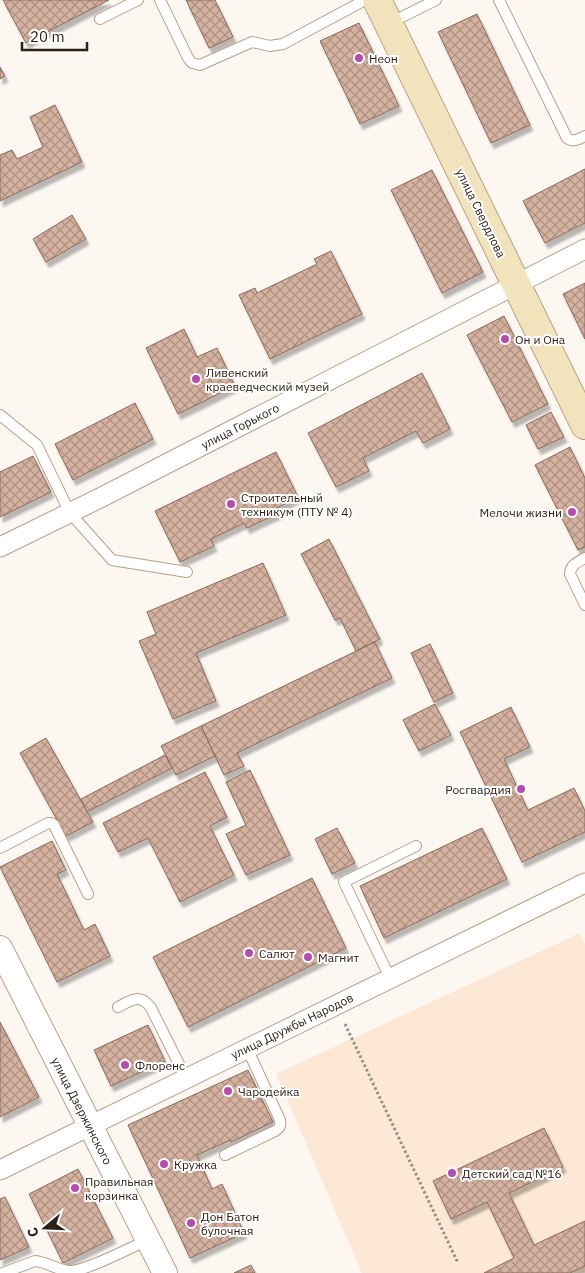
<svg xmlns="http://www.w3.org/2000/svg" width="585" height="1273" font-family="'IBM Plex Sans',sans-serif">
  <defs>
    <pattern id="building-cross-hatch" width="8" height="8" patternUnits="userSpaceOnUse" patternTransform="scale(1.25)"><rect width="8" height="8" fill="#d5b2a0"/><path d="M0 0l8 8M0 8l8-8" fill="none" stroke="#ad9081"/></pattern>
    <filter id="shadow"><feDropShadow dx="3" dy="5.5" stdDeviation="1" flood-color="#0004"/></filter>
  </defs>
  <rect width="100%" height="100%" fill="#fcf7f1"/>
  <path fill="#fce8d4" d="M580 933 585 944V1273H362L276 1074Z"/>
  <g fill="url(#building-cross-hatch)" stroke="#8a6a5a" filter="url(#shadow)">
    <path d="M3 0H109L26 43Z"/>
    <path d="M186 0H215L233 37 209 48Z"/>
    <path d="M477 14 530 125 491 143 438 32Z"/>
    <path d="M359 23 399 106 360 124 320 41Z"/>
    <path d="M0 67 5 76 0 79Z"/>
    <path d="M55 105 82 162 0 201V155L12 150 17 159 43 147 30 117Z"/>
    <path d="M585 169V223L545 243 523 201Z"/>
    <path d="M432 170 483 272 442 293 391 190Z"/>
    <path d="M72 215 86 239 46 262 33 239Z"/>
    <path d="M331 251 362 314 270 359 239 295 255 288 257 293 317 264 314 259Z"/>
    <path d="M585 283V339L563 294Z"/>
    <path d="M504 316 548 404 512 422 467 335Z"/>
    <path d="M184 329 197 357 217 348 235 386 178 414 146 348Z"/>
    <path d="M422 373 450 429 423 443 416 431 363 458 369 471 336 487 308 433Z"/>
    <path d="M135 403 153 439 73 480 55 444Z"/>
    <path d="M551 412 564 437 538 449 526 425Z"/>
    <path d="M570 447 585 478V547L578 550 535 465Z"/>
    <path d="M276 452 298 497 277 508 279 513 247 528 244 523 211 539 214 546 180 562 155 511Z"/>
    <path d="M33 456 51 492 0 517V472Z"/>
    <path d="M329 539 380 639 356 651 340 618 335 620 301 554Z"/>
    <path d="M263 563 286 615 196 653 216 701 173 719 139 641 156 634 147 612Z"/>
    <path d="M375 642 392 678 237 753 244 766 224 775 201 726Z"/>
    <path d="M430 644 453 693 434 702 411 653Z"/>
    <path d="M435 704 451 735 419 751 403 720Z"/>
    <path d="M511 707 530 747 504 759 528 810 574 788 585 811V832L522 862 460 732Z"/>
    <path d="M201 726 215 756 176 775 161 746Z"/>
    <path d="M46 738 93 822 66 836 20 753Z"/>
    <path d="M165 755 172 768 87 812 81 799Z"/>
    <path d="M250 770 290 855 246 875 226 834 246 825 226 782Z"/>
    <path d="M205 772 227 817 210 826 234 875 180 902 148 838 118 852 103 823Z"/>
    <path d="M337 828 355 863 332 874 315 839Z"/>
    <path d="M482 828 507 879 384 938 360 886Z"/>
    <path d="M52 841 66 870 57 874 84 930 95 924 110 956 57 982 0 867Z"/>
    <path d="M312 878 346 948 188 1027 153 957Z"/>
    <path d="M0 1022 39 1097 0 1117Z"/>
    <path d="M148 1025 165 1061 111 1086 94 1050Z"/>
    <path d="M248 1070 273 1122 231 1142 230 1140 197 1155 212 1189 222 1184 244 1233 190 1258 128 1125Z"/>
    <path d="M544 1128 563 1167 509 1193 534 1245 585 1221V1266L570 1273H484L514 1258 487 1202 451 1219 433 1181Z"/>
    <path d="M78 1169 113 1238 63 1263 29 1194Z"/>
    <path d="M5 1197 29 1247 0 1260V1199Z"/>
    <path d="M251 1265 255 1273H234Z"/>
  </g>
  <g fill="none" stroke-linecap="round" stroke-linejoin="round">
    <g stroke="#baa086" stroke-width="12">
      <g id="service">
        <path d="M160 0 188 58 192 63 200 65 252 42 270 46 283 44 365 0"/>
        <path d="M499 0 567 138C573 143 579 139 585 136"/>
        <path d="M100 19 138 0"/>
        <path d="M390 23 436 0"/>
        <path d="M0 415 37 445 70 513 112 560 187 572"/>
        <path d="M585 558C578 562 570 565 570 574L585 605"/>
        <path d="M0 848 48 823H51L54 825 88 894"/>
        <path d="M390 978 344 882 416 846"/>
        <path d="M118 1007C132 1000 140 993 151 1008L186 1078"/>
        <path d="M225 1155 275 1131C280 1128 281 1126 280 1120L247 1048"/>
        <path d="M3 1273 35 1261C47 1262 57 1270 69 1271 85 1272 131 1247 148 1240"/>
      </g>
    </g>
    <g stroke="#baa086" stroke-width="21">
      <g id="minor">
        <path d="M0 547 100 498 585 249"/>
        <path d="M0 1170 585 883"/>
      </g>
    </g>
    <g stroke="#baa086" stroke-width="26">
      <path id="tertiary" d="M0 948 165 1273"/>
    </g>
    <g stroke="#baa086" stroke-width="30">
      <path id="secondary" d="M377 0 585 425"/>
    </g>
    <path stroke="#968f87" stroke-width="3" stroke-dasharray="2.5 2.5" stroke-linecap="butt" d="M345 1024 458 1263"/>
    <use href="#service" stroke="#fff" stroke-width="10"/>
    <use href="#minor" stroke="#fff" stroke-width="19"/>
    <use href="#tertiary" stroke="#fff" stroke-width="24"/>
    <use href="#secondary" stroke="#f1e4bc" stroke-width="28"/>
  </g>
  <g fill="#b54cae" stroke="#fff" stroke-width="2">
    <circle cx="359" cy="58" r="5"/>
    <circle cx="505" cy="339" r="5"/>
    <circle cx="196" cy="379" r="5"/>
    <circle cx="231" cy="504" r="5"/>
    <circle cx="572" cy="512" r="5"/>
    <circle cx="521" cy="789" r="5"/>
    <circle cx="249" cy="953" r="5"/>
    <circle cx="308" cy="957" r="5"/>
    <circle cx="125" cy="1065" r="5"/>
    <circle cx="228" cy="1091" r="5"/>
    <circle cx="164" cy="1164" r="5"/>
    <circle cx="452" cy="1173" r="5"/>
    <circle cx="75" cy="1188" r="5"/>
    <circle cx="191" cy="1223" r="5"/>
  </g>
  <g text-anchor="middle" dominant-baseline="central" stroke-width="4" stroke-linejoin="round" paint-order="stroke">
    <g font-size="12" fill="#2b2117" stroke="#fff" text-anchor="start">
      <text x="369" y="58">Неон</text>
      <text x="515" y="339">Он и Она</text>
      <text x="206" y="372">Ливенский<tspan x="206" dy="14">краеведческий музей</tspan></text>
      <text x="241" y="497">Строительный<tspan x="241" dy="14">техникум (ПТУ № 4)</tspan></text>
      <text x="562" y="512" text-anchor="end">Мелочи жизни</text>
      <text x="511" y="789" text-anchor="end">Росгвардия</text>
      <text x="259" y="953">Салют</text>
      <text x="318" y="957">Магнит</text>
      <text x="135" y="1065">Флоренс</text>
      <text x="238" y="1091">Чародейка</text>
      <text x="174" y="1164">Кружка</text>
      <text x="462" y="1173">Детский сад №16</text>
      <text x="85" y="1181">Правильная<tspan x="85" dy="14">корзинка</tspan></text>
      <text x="201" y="1216">Дон Батон<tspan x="201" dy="14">булочная</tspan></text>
    </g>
    <g font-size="12" fill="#2b2117" stroke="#fff">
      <text transform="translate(481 213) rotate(64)">улица Свердлова</text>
      <text transform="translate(240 426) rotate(-27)">улица Горького</text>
      <text transform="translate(292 1026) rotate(-26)">улица Дружбы Народов</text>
      <text transform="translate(82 1111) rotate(63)">улица Дзержинского</text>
    </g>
  </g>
  <g transform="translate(45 1228) rotate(251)" stroke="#ffffff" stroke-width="4" paint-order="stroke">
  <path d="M0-4L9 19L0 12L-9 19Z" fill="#2b2117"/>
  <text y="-8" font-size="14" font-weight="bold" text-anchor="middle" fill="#2b2117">С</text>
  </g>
  <path d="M22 42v8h65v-8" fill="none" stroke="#2b2117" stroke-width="2.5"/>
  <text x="30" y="42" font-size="15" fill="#2b2117" stroke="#ffffff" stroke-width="4" paint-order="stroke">20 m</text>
</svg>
